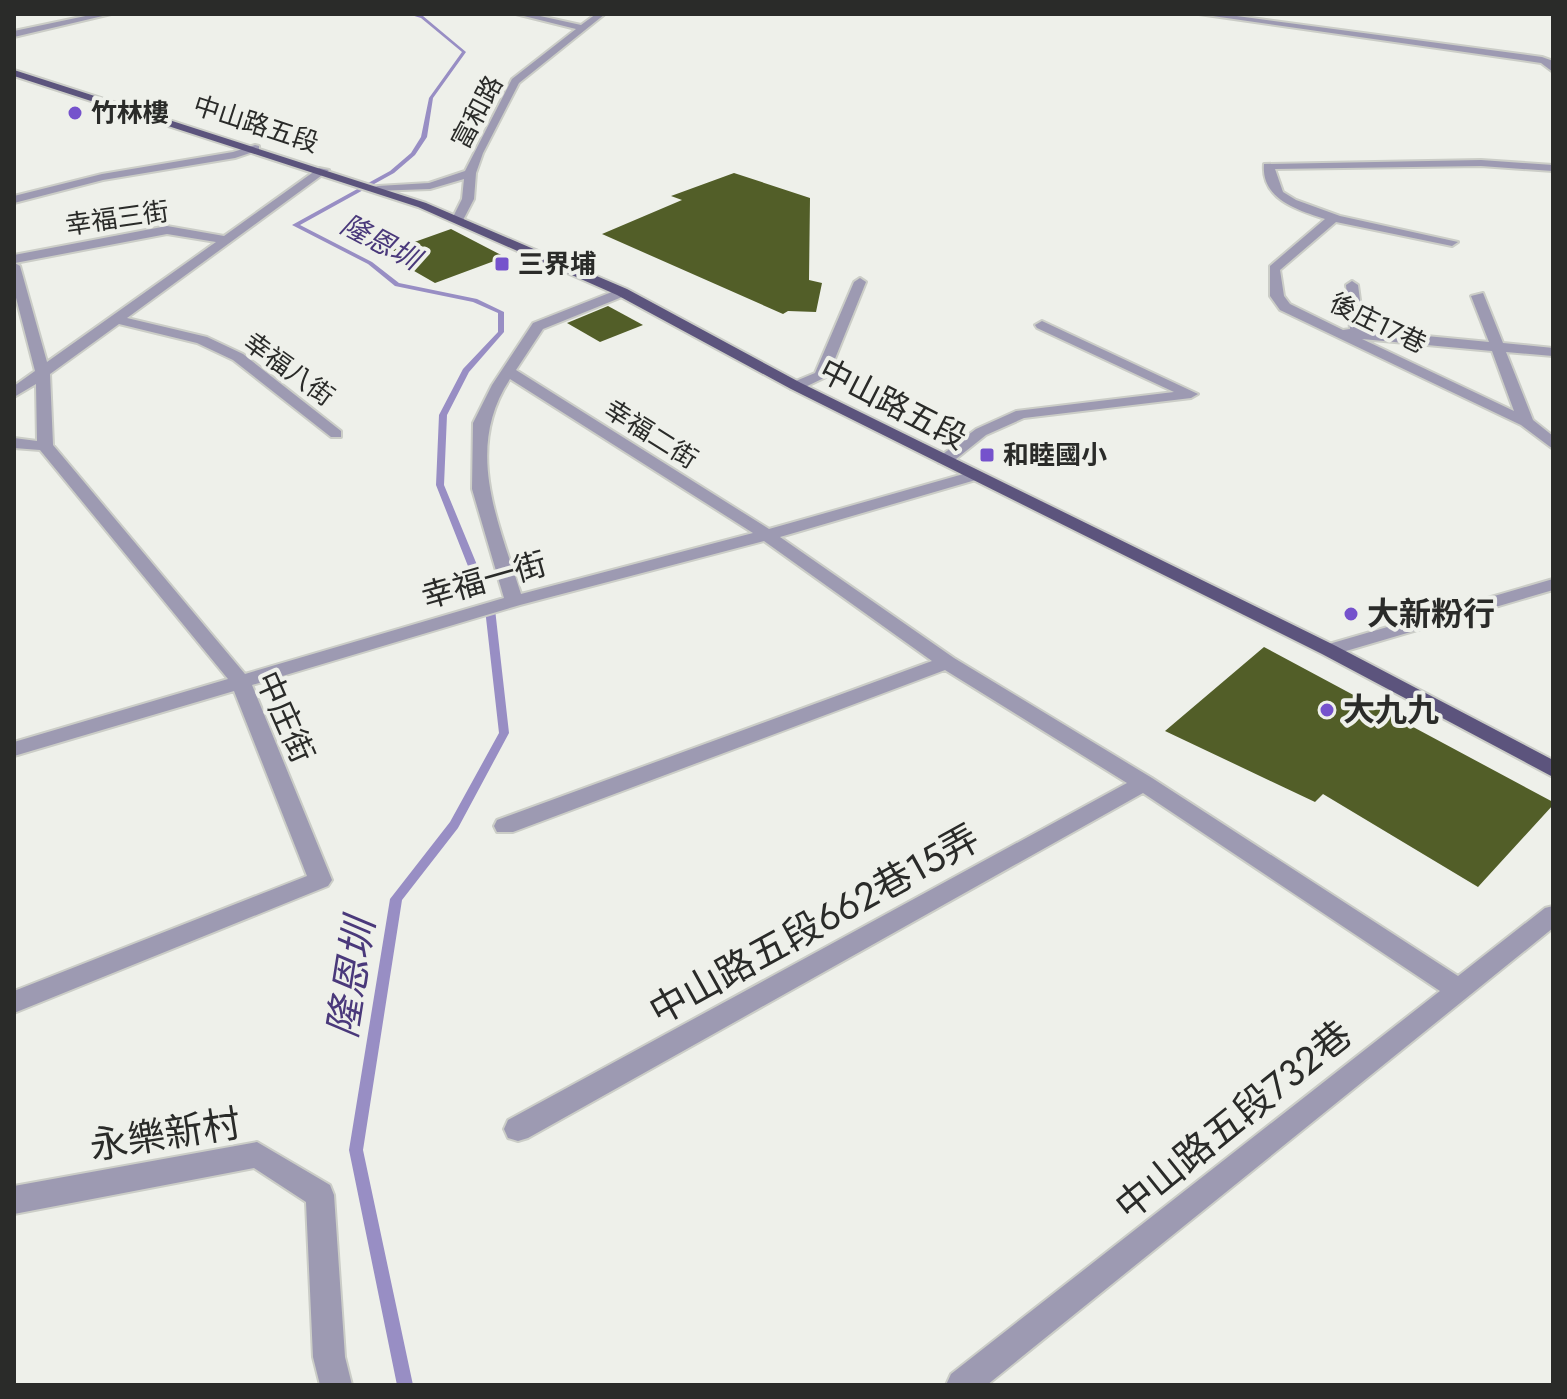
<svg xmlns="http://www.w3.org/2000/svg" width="1567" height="1399" font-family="Jost,'Noto Sans TC',sans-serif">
  <rect width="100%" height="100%" fill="#eef0ea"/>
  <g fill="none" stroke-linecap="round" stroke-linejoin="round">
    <g fill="#988ec4" fill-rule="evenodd">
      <path d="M408 14 423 16 466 52 433 98 427 137 415 155 394 173 300 225 372 262 399 283 477 299 504 312V332L469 372 447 415 444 485 489 594 484 597 479 594 436 485 439 415 463 369 498 332V313L473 302 395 286 368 264 292 225 390 171 411 153 421 137 429 98 462 52 421 18Z"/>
      <path d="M490 606 495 609 509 733 458 828 402 900 363 1150 413 1385H397L349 1150 390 899 450 822 499 733 485 609Z"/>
    </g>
  </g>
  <g fill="#525e28">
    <path d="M734 173 810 198 809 280 822 283 816 312 788 311 783 314 602 234 682 200 671 196Z"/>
    <path d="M451 229 505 257 435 283 388 256 398 253 392 250Z"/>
    <path d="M608 306 643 325 600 342 567 323Z"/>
    <path d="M1264 647 1553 802V805L1478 887 1323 794 1315 802 1165 731Z"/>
  </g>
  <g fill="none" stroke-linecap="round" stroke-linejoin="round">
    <g stroke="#cbcdc7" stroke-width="4">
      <g id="minor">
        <path d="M95 14H111L14 37V31Z"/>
        <path d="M516 14H531L581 25 596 14H605L519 83 483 153 476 173 474 199 462 222 452 219 462 199 464 179 430 189 374 191V187L378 186 429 183 465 171 512 79 576 29Z"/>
        <path d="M1199 14H1222L1542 57 1553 61V72L1541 63Z"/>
        <path d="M255 145 259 146V150L235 158 103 180 14 203V196L102 174 233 152Z"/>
        <path d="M1481 160 1553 165V171L1481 166 1275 169 1283 192 1296 200 1340 216 1458 242 1452 246 1336 222 1280 270 1284 296 1290 304 1343 330 1350 329 1346 285 1352 281 1358 285 1364 330 1489 342 1471 296 1483 293 1503 343 1553 348V356L1506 352 1533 420 1553 436V449L1521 425 1280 310 1270 296V266L1325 219C1297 210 1261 199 1264 164ZM1362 339 1492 351 1514 411Z"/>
        <path d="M319 168 329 170 127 318 207 337 243 354 341 431V437H331L233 360 197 343 119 324 50 374 53 445 245 674 504 598 472 489 473 423 492 385 533 323 622 288 629 292 627 295 543 329 516 370 769 529 967 473H979V479L780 537 954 658 1152 778 1458 976 1545 908 1553 906V928L987 1385H946L951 1374 1440 991 1143 793 528 1138 518 1141 508 1138 504 1129 508 1120 1127 783 945 670 513 832H497L494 826 497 820 932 661 764 541 520 605 252 685 332 880 328 886 14 1013V991L307 876 234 691 14 756V742L228 679 40 450 14 448V438L37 441 36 384 14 397V386L35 371 14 290V255L167 226 224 236ZM167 234 216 242 47 362 20 266 15 263ZM510 379 753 533 521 594C498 521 464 449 510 379Z"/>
        <path d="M860 278 866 282 828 376 801 389H791V383L815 373 854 282Z"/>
        <path d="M1042 321 1198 394 1191 398 1024 418 986 435 951 463H939V457L976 429 1016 411 1174 392 1037 328 1035 325Z"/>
        <path d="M1553 579V590L1329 656 1319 650 1322 646Z"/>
        <path d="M257 1142 330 1185 334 1195 345 1357 352 1385H320L313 1357 306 1202 254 1168 14 1214V1186Z"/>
      </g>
    </g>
    <g stroke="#cbcdc7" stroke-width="4">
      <path id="major" d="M14 70 426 203 627 289 801 383 1336 646 1553 760V777L1322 654 791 389 617 295 418 207 14 76Z"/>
    </g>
    <use href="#minor" fill="#9d9ab2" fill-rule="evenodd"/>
    <use href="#major" fill="#5c547d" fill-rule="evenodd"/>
  </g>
  <g fill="#7552cc" stroke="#eef0ea" stroke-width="3">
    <circle cx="75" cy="113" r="8"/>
    <rect x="494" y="256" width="16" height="16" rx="4"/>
    <rect x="979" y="447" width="16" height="16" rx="4"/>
    <circle cx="1351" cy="614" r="8"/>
    <circle cx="1327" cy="710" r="8"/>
  </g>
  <g text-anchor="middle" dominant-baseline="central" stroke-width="8" stroke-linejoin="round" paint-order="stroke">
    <g font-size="26" fill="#2a2b29" stroke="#eef0ea">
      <text transform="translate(477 112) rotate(-62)">富和路</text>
      <text transform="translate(256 124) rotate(18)">中山路五段</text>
      <text transform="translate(117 218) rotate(-8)">幸福三街</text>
      <text transform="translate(1378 323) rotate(26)">後庄17巷</text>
      <text transform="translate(289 369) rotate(36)">幸福八街</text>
      <text transform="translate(651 434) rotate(32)">幸福二街</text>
    </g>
    <g font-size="26" font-weight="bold" fill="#2a2b29" stroke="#eef0ea" text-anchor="start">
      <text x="91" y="113">竹林樓</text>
      <text x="518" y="264">三界埔</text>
      <text x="1003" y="455">和睦國小</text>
    </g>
    <g font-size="28" font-style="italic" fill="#4a397b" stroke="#eef0ea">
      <text transform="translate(380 242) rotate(28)">隆恩圳</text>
    </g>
    <g font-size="32" fill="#2a2b29" stroke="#eef0ea">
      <text transform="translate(893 404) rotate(27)">中山路五段</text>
      <text transform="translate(484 580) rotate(-16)">幸福一街</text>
      <text transform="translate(285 717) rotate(66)">中庄街</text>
    </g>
    <g font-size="32" font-weight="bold" fill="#2a2b29" stroke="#eef0ea" text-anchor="start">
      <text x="1367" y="614">大新粉行</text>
      <text x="1343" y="710">大九九</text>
    </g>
    <g font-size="38" fill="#2a2b29" stroke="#eef0ea">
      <text transform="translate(814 924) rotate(-29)">中山路五段662巷15弄</text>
      <text transform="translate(1233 1120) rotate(-39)">中山路五段732巷</text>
      <text transform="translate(165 1134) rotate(-9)">永樂新村</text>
    </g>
    <g font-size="40" font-style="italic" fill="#4a397b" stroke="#eef0ea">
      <text transform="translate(351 978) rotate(-81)">隆恩圳</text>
    </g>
  </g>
  <rect width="1567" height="1399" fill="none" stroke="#2a2b29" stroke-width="32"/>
</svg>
